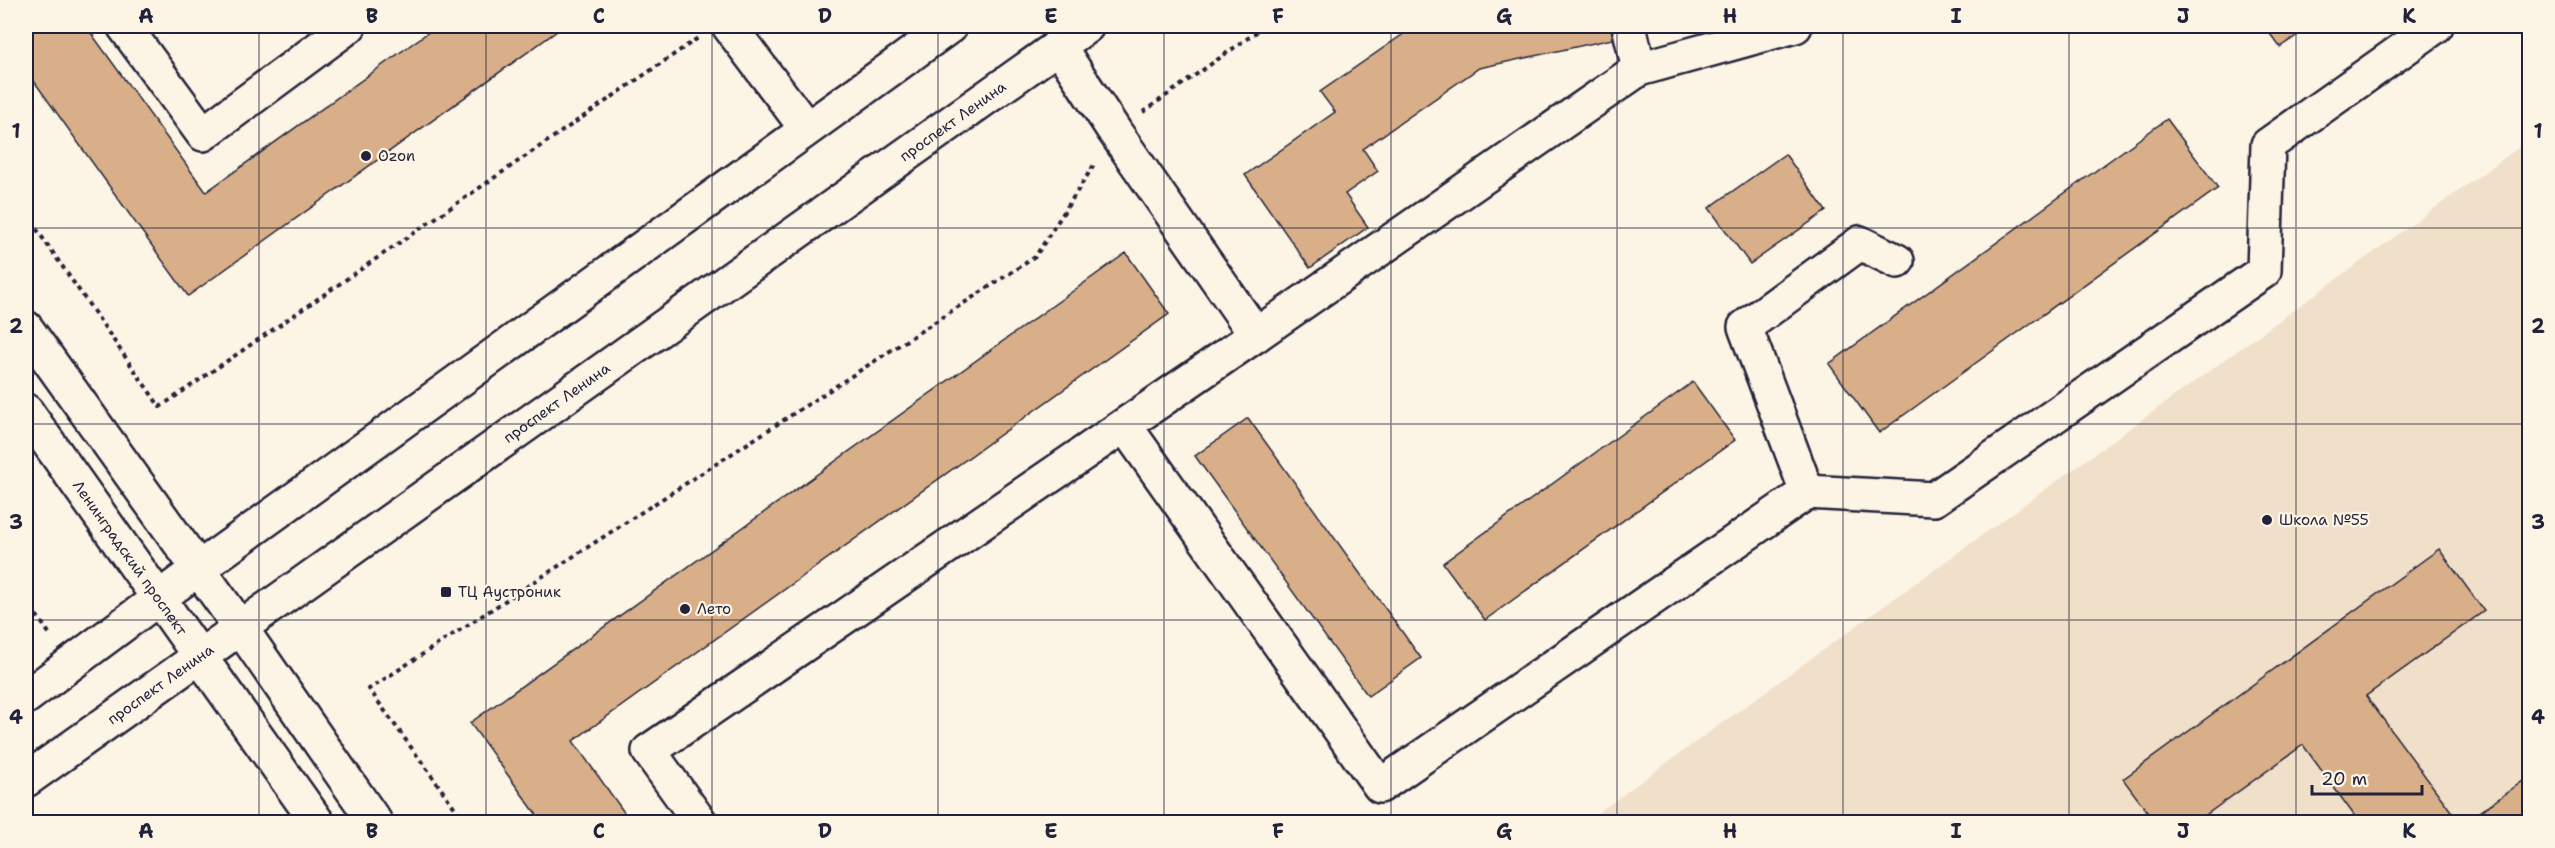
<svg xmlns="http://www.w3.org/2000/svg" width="2555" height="848" font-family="'Shantell Sans',sans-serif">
  <rect width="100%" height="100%" fill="#fcf5e5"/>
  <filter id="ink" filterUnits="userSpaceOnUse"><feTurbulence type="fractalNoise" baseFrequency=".0167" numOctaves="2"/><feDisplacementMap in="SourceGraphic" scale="12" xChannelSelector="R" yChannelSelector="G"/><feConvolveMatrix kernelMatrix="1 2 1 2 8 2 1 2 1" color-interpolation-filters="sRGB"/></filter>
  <g filter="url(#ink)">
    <path fill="#f1e0c9" d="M2529 140V822H1585Z"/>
    <g fill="#d8af89" stroke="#22223b" stroke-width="1.5">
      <path d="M26 26H86L206 192 437 26H564L188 296 26 70Z"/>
      <path d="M1415 26H1615L1617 38 1479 68 1363 149 1378 171 1345 194 1368 227 1310 268 1245 175 1335 112 1320 92Z"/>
      <path d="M2264 26H2311L2280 47Z"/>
      <path d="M2167 119 2218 188 1879 433 1829 364Z"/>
      <path d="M1785 154 1826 211 1750 264 1709 208Z"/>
      <path d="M1126 253 1169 314 573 741 631 822H542L470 723Z"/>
      <path d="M1693 382 1735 440 1485 620 1443 563Z"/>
      <path d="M1248 418 1421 658 1368 696 1195 456Z"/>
      <path d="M2439 549 2484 611 2366 696 2459 822H2359L2303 745 2196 822H2155L2123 779Z"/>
      <path d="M2530 776V822H2466Z"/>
    </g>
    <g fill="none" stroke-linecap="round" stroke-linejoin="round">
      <g stroke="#22223b" stroke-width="38">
        <g id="minor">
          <path d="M124 26 203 134 349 26"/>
          <path d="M729 26 806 128"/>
          <path d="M1629 26 1639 69"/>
          <path d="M1256 335 1639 69 1795 26"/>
          <path d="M1125 426 1380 786 1807 492 1934 499 2264 271 2268 145 2436 26"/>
          <path d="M1807 492 1745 327 1860 243 1897 261"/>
          <path d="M700 822 649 751 1256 335 1115 132 1058 45"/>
        </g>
      </g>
      <g stroke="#22223b" stroke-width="38">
        <g id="major">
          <path d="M26 328 240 627 375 822"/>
          <path id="s1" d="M26 411 317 822"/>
          <path d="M26 697 198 569 950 26"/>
          <path id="s2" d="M26 780 1087 26"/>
        </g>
      </g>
      <g stroke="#22223b" stroke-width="4" stroke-dasharray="4.5 4.5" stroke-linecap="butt">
        <path d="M1143 112 1265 26"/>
        <path d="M26 214 160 407 698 38"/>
        <path d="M26 600 51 636"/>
        <path d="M161 822 171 816"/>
        <path d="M465 822 369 689 1035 257 1094 165"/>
      </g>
      <use href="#minor" stroke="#fcf5e5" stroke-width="33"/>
      <use href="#major" stroke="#fcf5e5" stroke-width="33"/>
    </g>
  </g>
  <path fill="none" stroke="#22223b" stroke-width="1.5" stroke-opacity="0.55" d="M259 26V822M486 26V822M712 26V822M938 26V822M1164 26V822M1391 26V822M1617 26V822M1843 26V822M2069 26V822M2296 26V822M26 228H2530M26 424H2530M26 620H2530"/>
  <g fill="#22223b" stroke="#fcf5e5" stroke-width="2">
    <circle cx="366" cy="156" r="6"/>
    <circle cx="2267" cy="520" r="6"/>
    <rect x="440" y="586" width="12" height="12" rx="3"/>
    <circle cx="685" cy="609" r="6"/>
  </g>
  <g text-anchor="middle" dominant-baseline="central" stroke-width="4.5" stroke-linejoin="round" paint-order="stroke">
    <g font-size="15" fill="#22223b" stroke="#fcf5e5">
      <text stroke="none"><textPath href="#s2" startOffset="1137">проспект Ленина</textPath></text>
      <text stroke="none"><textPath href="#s2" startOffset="651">проспект Ленина</textPath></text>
      <text stroke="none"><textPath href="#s1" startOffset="180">Ленинградский проспект</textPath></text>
      <text stroke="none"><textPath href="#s2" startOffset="165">проспект Ленина</textPath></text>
    </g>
    <g font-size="15" fill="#22223b" stroke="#fcf5e5" text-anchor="start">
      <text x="378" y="156">Ozon</text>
      <text x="2279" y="520">Школа №55</text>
      <text x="458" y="592">ТЦ Аустроник</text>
      <text x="697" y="609">Лето</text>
    </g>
  </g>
  <rect width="2555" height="848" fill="none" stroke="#fcf5e5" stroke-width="66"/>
  <path d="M2312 785v9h110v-9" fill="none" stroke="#22223b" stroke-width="3"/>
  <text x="2321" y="785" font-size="18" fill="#22223b" stroke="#fcf5e5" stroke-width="4.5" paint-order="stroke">20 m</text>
  <rect x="33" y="33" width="2489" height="782" fill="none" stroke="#22223b" stroke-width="2"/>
  <g font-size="20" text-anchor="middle" font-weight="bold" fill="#22223b">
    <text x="146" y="23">A</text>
    <text x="372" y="23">B</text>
    <text x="599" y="23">C</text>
    <text x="825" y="23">D</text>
    <text x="1051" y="23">E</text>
    <text x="1278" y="23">F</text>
    <text x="1504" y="23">G</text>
    <text x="1730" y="23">H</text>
    <text x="1956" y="23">I</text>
    <text x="2183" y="23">J</text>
    <text x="2409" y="23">K</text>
    <text x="16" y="138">1</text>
    <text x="2538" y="138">1</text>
    <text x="16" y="333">2</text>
    <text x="2538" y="333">2</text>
    <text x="16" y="529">3</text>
    <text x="2538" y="529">3</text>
    <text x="16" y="724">4</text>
    <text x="2538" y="724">4</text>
    <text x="146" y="838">A</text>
    <text x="372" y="838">B</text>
    <text x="599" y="838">C</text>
    <text x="825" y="838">D</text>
    <text x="1051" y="838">E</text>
    <text x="1278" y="838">F</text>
    <text x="1504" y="838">G</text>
    <text x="1730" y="838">H</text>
    <text x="1956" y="838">I</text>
    <text x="2183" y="838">J</text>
    <text x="2409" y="838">K</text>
  </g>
</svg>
